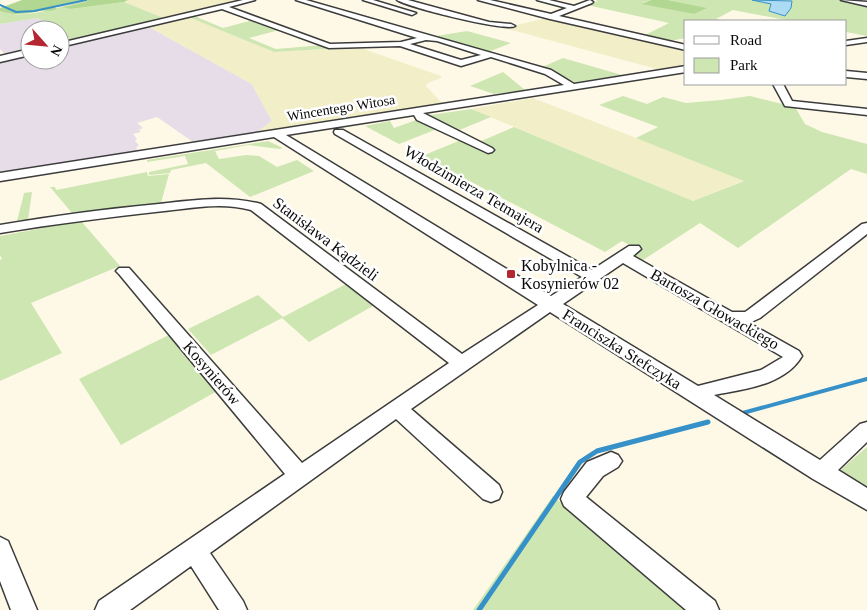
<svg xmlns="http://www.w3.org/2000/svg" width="867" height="610" font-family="'Times New Roman',serif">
  <rect width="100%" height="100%" fill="#fef9e6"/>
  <g fill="#e7dde9">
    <path d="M38 18 56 30H30V49L6 55 0 49V24Z"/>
    <path d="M151 28 252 84 272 121 256 133 193 142 157 117 137 123 143 128 139 130 141 132 133 134 137 139 135 141 139 145 136 148 139 151 0 172V60L30 53V60H60V46L131 29Z"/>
  </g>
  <g fill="#f2eec8">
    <path d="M128 0H246L166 19 124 2Z"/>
    <path d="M186 16 274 52 358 47 441 76V78L428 83 426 86 442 103 256 133 272 121 252 84 151 28 131 29Z"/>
    <path d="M547 18 686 51V65L657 69 504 28Z"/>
    <path d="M533 98 745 180 693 201 471 109Z"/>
  </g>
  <g fill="#cee6b2">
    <path d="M595 0H651L643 3 694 14 706 8 668 0H841L867 5V36L846 32V21H791L733 10 716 19 726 21H686V38L664 42 641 37 669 23 587 5 598 1Z"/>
    <path d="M84 1 88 3 65 6 71 9 124 2 166 19 71 40 60 32V30H56L38 18 0 24V11C26 21 58 6 84 1Z"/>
    <path d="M192 15 223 28 253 20 279 30 249 38 276 49 323 45 358 47 274 52 186 16Z"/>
    <path d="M467 31 511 43 488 52 436 36Z"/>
    <path d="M563 58 622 75 575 82 540 68Z"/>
    <path d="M503 72 525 90 494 94 470 86Z"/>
    <path d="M623 96 647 104 663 97 686 103 721 100 750 96 795 107 805 124 822 132 867 144V174L851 169 738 248 700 223 640 262 634 257V254L639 250 622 241 605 252 422 156 461 140 486 152 493 148 479 142 514 127 693 201 744 181 636 138 658 127 599 105Z"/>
    <path d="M471 109 491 117 457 131 424 116Z"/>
    <path d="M419 119 437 129 399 144 365 126 390 121 394 128Z"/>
    <path d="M268 141 283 148 279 149 249 145 215 151 219 159 246 155 259 156 277 167 297 160 314 171 250 197 206 163 171 170 170 173 149 175V172L188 164 185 156 147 162V160Z"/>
    <path d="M147 172 148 176 169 174 161 203 175 202 0 228V224L17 221 24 193 32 192 28 220 72 213 50 187H55L56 190Z"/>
    <path d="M81 221 120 266 31 303 62 353 0 381V260L2 259 0 255V236Z"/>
    <path d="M346 284 373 306 309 342 282 318 211 355 188 329 258 295 283 317Z"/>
    <path d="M171 334 219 390 121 445 79 379Z"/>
    <path d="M867 447V489L838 472Z"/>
    <path d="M553 496 689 610H473Z"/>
  </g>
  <g fill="#b2d792">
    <path d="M22 0H128L124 2 71 9 63 7 87 2 84 1 55 7 56 9C50 12 46 10 40 11 26 14 13 16 0 11V8Z"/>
    <path d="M651 0H668L707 8 694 14 642 4Z"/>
  </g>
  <path fill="#addbf4" stroke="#3691c9" d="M752 0 792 1 791 8 785 16 769 11 771 4Z"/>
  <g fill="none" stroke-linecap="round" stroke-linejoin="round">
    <path stroke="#3691c9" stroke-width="2" d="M0 5 16 12 34 11 86 0"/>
    <path stroke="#3691c9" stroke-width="4" d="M739 414 867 379"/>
    <path stroke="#3691c9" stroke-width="5" d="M479 610 580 462 597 451 708 422"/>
    <g stroke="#3c3c3c" stroke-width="3">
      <g id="minor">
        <path d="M243 0H255L229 7 330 44 401 42 417 38 296 0H306L551 70 574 84 686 66V72L423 113 492 148 494 150 492 152 488 153 417 120 414 115 286 135 551 296 582 277 335 134 334 132 335 130H343L592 270 629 246H639L641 249 633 256 732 312H745L748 310 862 224 867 223V234L760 318 749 323 799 351 802 356C785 385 745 389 714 395L820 460 860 424 867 422V442L838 470 867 488V510L813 479 550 312 411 409 499 485 502 492 499 499 491 502 483 499 396 419 210 553 243 601 247 610H219L191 566 130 610H95L99 601 285 474 119 274 116 271 119 268H129L302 463 449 363 251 210C222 202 193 208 164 211 109 217 54 224 0 233V225C53 216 105 209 159 204 194 200 226 195 261 204L462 354 538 305 274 137 0 181V173L564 85 545 74 491 57 461 66 400 46 329 48 222 9 60 47V43ZM426 40 437 41 481 55 461 60 410 44ZM623 263 783 357 761 370 698 386 563 304Z"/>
        <path d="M363 0H373L416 13 412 15Z"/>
        <path d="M397 0H408L489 22 511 24 515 26C505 32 408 7 397 0Z"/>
        <path d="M478 0H490L551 14 567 8 537 0H549L574 6 590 0 593 2 592 3 559 16 686 45V50L550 19Z"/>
        <path d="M841 0 867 2V6Z"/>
        <path d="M867 38V42L846 45V41Z"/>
        <path d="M30 49V55L0 62V56Z"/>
        <path d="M846 71 867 73V79L846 77Z"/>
        <path d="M773 84H783L792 101 867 109V115L785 106Z"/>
        <path d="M611 452 618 455 622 461 618 467 603 476 586 497 715 601 719 610H686L564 506 561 499 564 492 587 462Z"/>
        <path d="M0 537 8 541 37 610H11L0 581Z"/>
      </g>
    </g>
    <use href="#minor" fill="#fff" fill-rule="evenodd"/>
  </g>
  <rect fill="#b42630" stroke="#fff" stroke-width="2" x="506" y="269" width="10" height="10" rx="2.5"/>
  <g text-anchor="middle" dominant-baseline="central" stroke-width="5" stroke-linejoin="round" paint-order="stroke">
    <g font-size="14" fill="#090909" stroke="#fff">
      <text transform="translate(341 108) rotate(-9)">Wincentego Witosa</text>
    </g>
    <g font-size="16" fill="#090909" stroke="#fff">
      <text transform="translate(474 189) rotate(30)">Włodzimierza Tetmajera</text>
      <text transform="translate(326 239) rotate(37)">Stanisława Kądzieli</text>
      <text transform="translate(715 309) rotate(30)">Bartosza Głowackiego</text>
      <text transform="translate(622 349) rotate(32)">Franciszka Stefczyka</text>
      <text transform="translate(212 373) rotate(49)">Kosynierów</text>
    </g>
    <g font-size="16" fill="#090909" stroke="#fff" text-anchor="start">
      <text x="521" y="265">Kobylnica -<tspan x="521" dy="18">Kosynierów 02</tspan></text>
    </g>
  </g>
  <rect x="684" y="20" width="162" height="65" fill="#ffffff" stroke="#9d9d9d"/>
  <rect x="694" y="36" width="25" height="8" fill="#ffffff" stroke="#9d9d9d"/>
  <text x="730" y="45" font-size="15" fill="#090909">Road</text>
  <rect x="694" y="58" width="25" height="15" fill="#cee6b2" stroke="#9d9d9d"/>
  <text x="730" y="70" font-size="15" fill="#090909">Park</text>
  <g transform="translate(45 45) rotate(117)"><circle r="24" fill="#ffffff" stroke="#9d9d9d"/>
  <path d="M0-4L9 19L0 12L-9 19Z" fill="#b42630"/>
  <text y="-8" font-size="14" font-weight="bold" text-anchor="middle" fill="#090909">N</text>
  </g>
</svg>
